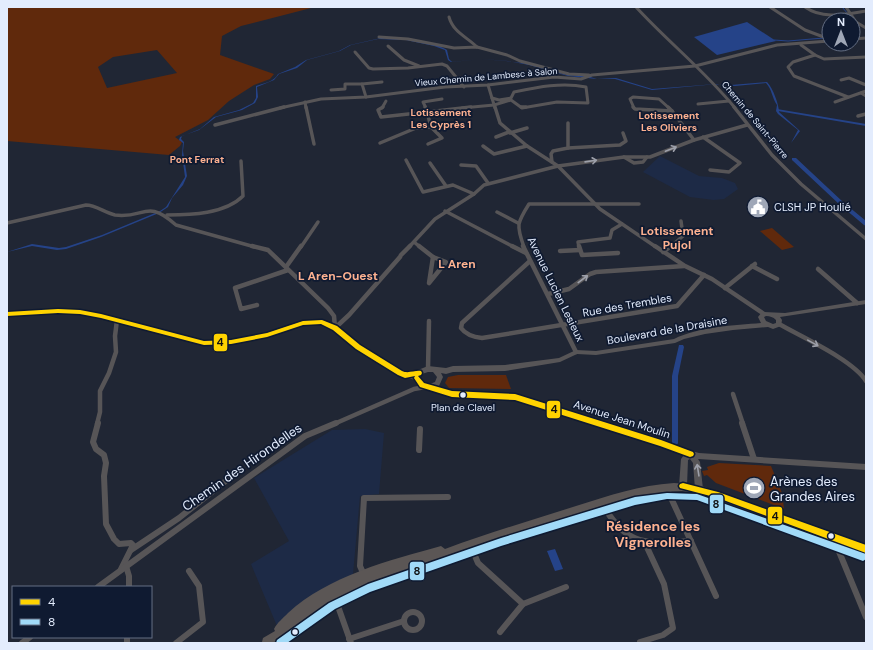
<svg xmlns="http://www.w3.org/2000/svg" width="873" height="650" font-family="'DM Sans',sans-serif">
  <rect width="100%" height="100%" fill="#202634"/>
  <g fill="#1d2a46">
    <path d="M660 156 699 176 722 178 735 183 738 189 724 199 714 200 690 197 643 172Z"/>
    <path d="M365 429 384 433 379 494 360 496 353 574 277 626 251 564 289 541 254 478 332 430Z"/>
  </g>
  <g fill="#60290c" fill-rule="evenodd">
    <path d="M7 7H315L241 26 222 36 220 55 274 74 270 79 254 85 229 101 208 120 175 137 182 142 180 146 169 155 7 141ZM157 50 177 73 107 88 98 67 113 57Z"/>
    <path d="M772 228 794 247 782 250 760 231Z"/>
    <path d="M458 375H506L511 389 449 388 445 383 448 377Z"/>
    <path d="M719 463 771 466 782 493 784 509 716 483 707 475 704 476 702 471 708 470 707 467Z"/>
  </g>
  <g fill="#254388">
    <path d="M747 22 776 41 717 55 694 37Z"/>
    <path d="M381 38C400 39 432 40 447 50L449 59 452 62 481 59 506 61 530 64 567 75 587 76 597 79 616 78 652 89 716 84 731 85 767 82C773 88 779 105 779 112L800 131 791 143 798 130 778 114 776 111 777 105C772 98 772 89 766 83L735 86 717 84 652 90 615 79H597L568 76 529 65 508 61 481 59 451 62 448 60 445 50 434 46 406 40 378 39 351 45 340 51 307 60 297 68 279 74 274 80 257 87 258 97 255 103 242 110 216 117 199 130 182 136 181 139 184 142 183 151 187 176 183 185 172 198 168 207 159 213 101 237 66 249 57 250 32 246 7 252 32 244 59 248 66 247 102 235 160 211 166 207 185 177 182 155 183 143 179 140 180 137 200 129 214 117 239 110 253 103 256 98V86C264 83 274 82 278 74L295 67 306 60 339 51 350 45Z"/>
    <path d="M555 549 563 569 555 571 547 551Z"/>
  </g>
  <g fill="none" stroke-linecap="round" stroke-linejoin="round">
    <g stroke="#254388" stroke-width="1">
      <path d="M842 7 848 14 849 20"/>
      <path d="M774 40 788 41 824 38"/>
    </g>
    <g fill="#254388" fill-rule="evenodd">
      <path d="M777 109 866 124V126L778 111H777Z"/>
      <path d="M792 158H796L843 202 866 221V226L864 225 839 204 792 160Z"/>
      <path d="M679 345H683L684 347 678 376V443L677 445 675 446 673 445 672 443V376Z"/>
    </g>
    <g stroke="#575557" stroke-width="3">
      <path d="M636 7C668 42 705 71 735 108"/>
      <path d="M770 7 805 30 829 39"/>
      <path d="M805 7C823 20 846 14 866 11"/>
      <path d="M846 7 856 22 866 28"/>
      <path d="M449 17C453 32 467 37 477 47"/>
      <path d="M379 37 408 39 454 48 477 47 507 55 520 61 569 74 589 75"/>
      <path d="M853 39 866 38"/>
      <path d="M801 45 815 55"/>
      <path d="M388 46 404 60 419 66"/>
      <path d="M355 52 369 68 373 69 408 68 442 64 447 66 464 87"/>
      <path d="M841 80 849 78 866 85"/>
      <path d="M488 85 495 108"/>
      <path d="M331 90 345 89V84H362"/>
      <path d="M861 93 866 96"/>
      <path d="M366 97 362 84 382 82"/>
      <path d="M848 97 794 76 788 67 793 62 815 55 824 59 866 57"/>
      <path d="M305 102 306 108"/>
      <path d="M835 102 866 91"/>
      <path d="M698 104 729 101"/>
      <path d="M280 108 321 99 366 97 445 87 488 85 554 77 581 79 592 75 695 66 777 45 829 41"/>
      <path d="M382 108 386 101"/>
      <path d="M426 108 423 102 442 99"/>
      <path d="M462 108 494 105 511 100 522 108 557 102 588 103 586 87C562 82 538 87 514 92L511 98 499 100 492 98"/>
      <path d="M634 108 630 99 633 97 659 99 669 108"/>
    </g>
    <g stroke="#575557" stroke-width="3.5">
      <path d="M306 107 314 144"/>
      <path d="M383 107 378 110 381 117 427 112 425 107"/>
      <path d="M495 107 500 123 527 146 558 166 600 209 656 247"/>
      <path d="M521 107H526"/>
      <path d="M633 107 635 109 672 111"/>
      <path d="M668 107 672 111"/>
      <path d="M734 107 772 155 801 184 866 239"/>
      <path d="M672 111 694 140"/>
      <path d="M858 116 866 114"/>
      <path d="M215 125 284 107"/>
      <path d="M510 133 527 128"/>
      <path d="M496 137 509 132"/>
      <path d="M703 137 740 163 729 172 710 170"/>
      <path d="M380 143 416 128 431 127"/>
      <path d="M428 144 442 138 431 127 427 112 471 107"/>
      <path d="M483 146 494 154 527 146"/>
      <path d="M568 148 620 145 626 141 623 133"/>
      <path d="M624 157 634 163 643 162 647 157"/>
      <path d="M406 160 423 192 453 185 474 194"/>
      <path d="M552 162 551 154 553 151 568 148V123"/>
      <path d="M430 163 446 186"/>
      <path d="M461 165 476 166 488 183"/>
      <path d="M445 211 514 247"/>
      <path d="M497 212 518 223"/>
      <path d="M167 215C191 215 225 214 243 196L241 161"/>
      <path d="M7 223 86 205C96 205 105 213 115 215 145 219 146 198 176 225L255 247"/>
      <path d="M414 242 420 247"/>
      <path d="M301 247 318 222"/>
      <path d="M409 247 435 219 474 194 484 185 558 166 624 157H650L694 140 747 125"/>
      <path d="M524 247C516 225 517 223 529 204H639"/>
      <path d="M579 247 578 242 610 238 612 230 622 224"/>
      <path d="M670 247 683 236 681 221"/>
    </g>
    <g stroke="#575557" stroke-width="4.5">
      <path d="M252 246 268 250 328 308 334 316 335 328"/>
      <path d="M419 246 433 257"/>
      <path d="M512 246 526 253"/>
      <path d="M523 246 576 352"/>
      <path d="M579 246 582 255 618 253"/>
      <path d="M655 246 685 266 712 279 764 314"/>
      <path d="M560 251 580 250"/>
      <path d="M663 252 671 246"/>
      <path d="M401 255 410 246"/>
      <path d="M433 257 446 262 429 283Z"/>
      <path d="M530 261 462 323 461 328C466 335 473 337 482 338L677 306 704 275"/>
      <path d="M752 266 777 279"/>
      <path d="M286 267 301 246"/>
      <path d="M818 269 857 303"/>
      <path d="M725 288 755 264"/>
      <path d="M548 294 569 289 590 274 596 272 684 266"/>
      <path d="M257 305 241 309 235 288 288 270"/>
      <path d="M779 324C802 337 853 360 866 381"/>
      <path d="M335 328 349 315 400 257"/>
      <path d="M428 369 429 321"/>
      <path d="M733 394 743 424"/>
      <path d="M97 424 100 412V391L109 373 116 352 115 336 117 320"/>
      <path d="M334 424 414 389 425 387"/>
    </g>
    <g stroke="#575557" stroke-width="6">
      <path d="M98 423 93 442 96 449 104 455 106 463 104 476 106 524 114 539 119 544 131 543 133 545 121 569"/>
      <path d="M742 423 754 459"/>
      <path d="M419 450 420 429"/>
      <path d="M666 487 716 596"/>
      <path d="M601 502C627 547 643 543 691 541"/>
      <path d="M833 537 866 617"/>
      <path d="M470 544 478 563 523 604 566 587"/>
      <path d="M131 550 179 518 237 472"/>
      <path d="M126 566 129 576V587"/>
      <path d="M364 575 360 566 364 498 448 497"/>
      <path d="M98 587 305 436 336 423"/>
      <path d="M334 595 351 643"/>
      <circle cx="413" cy="621" r="9"/>
      <path d="M500 632 523 604"/>
      <path d="M127 637V643"/>
      <path d="M349 639 404 621"/>
      <path d="M640 642 663 635 673 628 664 584 645 543"/>
      <path d="M22 643 30 637"/>
      <path d="M176 643 203 622 199 586 189 571"/>
    </g>
    <path fill="#575557" fill-rule="evenodd" d="M866 300V304L780 317 782 320 781 326 773 329 768 327 733 330 705 334 684 339 675 343 596 355 577 354 560 362 505 371 453 372 446 374 441 373 443 377 439 386 438 387 452 391 515 394 661 440 684 449 699 453 866 464V470L698 459 700 462 703 489 702 491 699 492 696 491 695 489 693 463 690 459 688 460 687 486 686 488 683 489 680 488 679 486 681 459 684 455 660 446 515 400 452 397 420 387 415 380 398 375 379 364 356 349 333 330 321 324 303 325 267 337 231 344 204 345 101 318 80 314 58 313 7 316V312L58 309 80 310 101 314 204 341 231 340 267 333 303 321 322 320 337 326 360 345 383 360 402 371 415 375 418 370 428 366 446 368 453 366 505 365 559 358 576 350 596 351 674 339C698 327 735 325 761 323L758 317 762 312H764L785 313ZM766 316C770 316 773 317 776 320V323L773 324 766 321 764 317ZM428 372H433L437 377 435 382 430 384 424 383 420 378 422 374Z"/>
    <path fill="#5b5655" fill-rule="evenodd" d="M674 483 699 485 866 544V554L699 493 682 491 666 492 633 497 499 538 367 585 331 602 274 643H262V642L263 638 275 631 274 629C277 623 283 618 288 613 328 576 390 560 441 546L445 549C488 533 532 520 576 506 608 496 640 485 674 483Z"/>
    <g stroke="#0f1a31" stroke-width="3">
      <g id="bus-1">
        <path d="M58 309 80 310 101 314 204 341 231 340 267 333 303 321 322 320 337 326 360 345 402 371C408 374 415 370 421 371L422 373 421 375 418 376 424 383 452 391 515 394 661 440 693 452 694 454 693 456 690 457 660 446 515 400 452 397 420 387 414 378 415 376 405 378 398 375 356 349 333 330 321 324 303 325 267 337 231 344 204 345 101 318 80 314 58 313 7 316V312Z"/>
        <path d="M683 483 718 492 866 545V553L718 498 680 488 679 486 680 484Z"/>
      </g>
    </g>
    <g stroke="#0f1a31" stroke-width="3">
      <path id="bus-2" d="M667 493 697 494 863 553 866 554V559L863 561 697 500 667 499 635 505 501 546 370 592 335 609 287 643H276L277 640 329 603 368 584 501 538 635 497Z"/>
    </g>
    <use href="#bus-1" fill="#ffd300" fill-rule="evenodd"/>
    <use href="#bus-2" fill="#a1daf8" fill-rule="evenodd"/>
  </g>
  <defs><path id="oneway-shaft" d="M-6 0H5M1.5-3L5.5 0L1.5 3" fill="none" stroke-width="1.6" stroke-linecap="round" stroke-linejoin="round"/></defs>
  <g stroke="#9da0aa">
    <use href="#oneway-shaft" transform="translate(671 149) rotate(-21)"/>
    <use href="#oneway-shaft" transform="translate(591 161) rotate(-8)"/>
    <use href="#oneway-shaft" transform="translate(583 279) rotate(-37)"/>
    <use href="#oneway-shaft" transform="translate(813 343) rotate(29)"/>
    <use href="#oneway-shaft" transform="translate(698 470) rotate(-99)"/>
  </g>
  <defs>
    <g id="civic-disc" transform="scale(1.15)"><circle r="9.5" fill="#9fa7b7" stroke="#0f1a31"/><path d="M-.6-6.5H3V-4.5H.6V-3L4-1V1h2V6H-6V1h2V-1L-.6-3ZM-1.2 2.5V6h2.4V2.5Z" fill="#fff"/></g>
    <g id="stadium-disc" transform="scale(1.15)"><circle r="9.5" fill="#9fa7b7" stroke="#0f1a31"/><path d="M0-5a6.5 5 0 1 0 0 10a6.5 5 0 1 0 0-10ZM-3.5-1.8h7v3.6h-7Z" fill="#fff"/></g>
  </defs>
  <g fill-rule="evenodd">
    <use href="#civic-disc" x="758" y="207"/>
    <use href="#stadium-disc" x="754" y="488"/>
  </g>
  <g fill="#e3ecfd" stroke="#0f1a31" stroke-width="1.5">
    <circle cx="463" cy="395" r="3.5"/>
    <circle cx="831" cy="536" r="3.5"/>
    <circle cx="295" cy="632" r="3.5"/>
  </g>
  <g text-anchor="middle" dominant-baseline="central" stroke-width="3.5" stroke-linejoin="round" paint-order="stroke">
    <g font-size="9" fill="#e3ecfd" stroke="#0f1a31">
      <text transform="translate(486 77) rotate(-5)">Vieux Chemin de Lambesc à Salon</text>
      <text transform="translate(755 120) rotate(50)">Chemin de Saint-Pierre</text>
    </g>
    <g font-size="10" font-weight="bold" fill="#fdb190" stroke="#0f1a31">
      <text x="441" y="112">Lotissement<tspan x="441" dy="12">Les Cyprès 1</tspan></text>
      <text x="669" y="115">Lotissement<tspan x="669" dy="12">Les Oliviers</tspan></text>
      <text x="197" y="159">Pont Ferrat</text>
    </g>
    <g font-size="10" fill="#e3ecfd" stroke="#0f1a31">
      <text x="463" y="407">Plan de Clavel</text>
    </g>
    <g font-size="11" fill="#e3ecfd" stroke="#0f1a31" text-anchor="start">
      <text x="774" y="207">CLSH JP Houlié</text>
    </g>
    <g font-size="11" fill="#e3ecfd" stroke="#0f1a31">
      <text transform="translate(556 289) rotate(64)">Avenue Lucien Lesieux</text>
      <text transform="translate(627 305) rotate(-10)">Rue des Trembles</text>
      <text transform="translate(667 330) rotate(-10)">Boulevard de la Draisine</text>
      <text transform="translate(622 419) rotate(18)">Avenue Jean Moulin</text>
    </g>
    <g font-size="12" font-weight="bold" fill="#fdb190" stroke="#0f1a31">
      <text x="677" y="231">Lotissement<tspan x="677" dy="14">Pujol</tspan></text>
      <text x="457" y="264">L Aren</text>
      <text x="338" y="276">L Aren-Ouest</text>
    </g>
    <g font-size="13" fill="#e3ecfd" stroke="#0f1a31">
      <text transform="translate(242 467) rotate(-35)">Chemin des Hirondelles</text>
    </g>
    <g font-size="13" fill="#e3ecfd" stroke="#0f1a31" text-anchor="start">
      <text x="770" y="481">Arènes des<tspan x="770" dy="15">Grandes Aires</tspan></text>
    </g>
    <g font-size="14" font-weight="bold" fill="#fdb190" stroke="#0f1a31">
      <text x="653" y="526">Résidence les<tspan x="653" dy="16">Vignerolles</tspan></text>
    </g>
  </g>
  <g stroke="#0f1a31" stroke-width="1.5">
    <rect x="213" y="333" width="15" height="19" rx="4" fill="#ffd300"/>
    <rect x="546" y="400" width="15" height="19" rx="4" fill="#ffd300"/>
    <rect x="709" y="494" width="15" height="20" rx="4" fill="#a1daf8"/>
    <rect x="767" y="506" width="16" height="19" rx="4" fill="#ffd300"/>
    <rect x="409" y="561" width="16" height="20" rx="4" fill="#a1daf8"/>
  </g>
  <g font-size="11" text-anchor="middle" font-weight="bold" fill="#111">
    <text x="220" y="346">4</text>
    <text x="554" y="413">4</text>
    <text x="716" y="508">8</text>
    <text x="775" y="520">4</text>
    <text x="417" y="575">8</text>
  </g>
  <rect width="873" height="650" fill="none" stroke="#e3ecfd" stroke-width="16"/>
  <rect x="12" y="586" width="140" height="52" fill="#0f1a31" stroke="#646e83"/>
  <rect x="20" y="599" width="20" height="6" fill="#ffd300" stroke="#646e83"/>
  <text x="48" y="606" font-size="12" fill="#e3ecfd">4</text>
  <rect x="20" y="619" width="20" height="6" fill="#a1daf8" stroke="#646e83"/>
  <text x="48" y="626" font-size="12" fill="#e3ecfd">8</text>
  <g transform="translate(841 32)"><circle r="19" fill="#0f1a31" stroke="#646e83"/>
  <path d="M0-3L7 15L0 10L-7 15Z" fill="#9fa7b7"/>
  <text y="-6" font-size="11" font-weight="bold" text-anchor="middle" fill="#e3ecfd">N</text>
  </g>
</svg>
